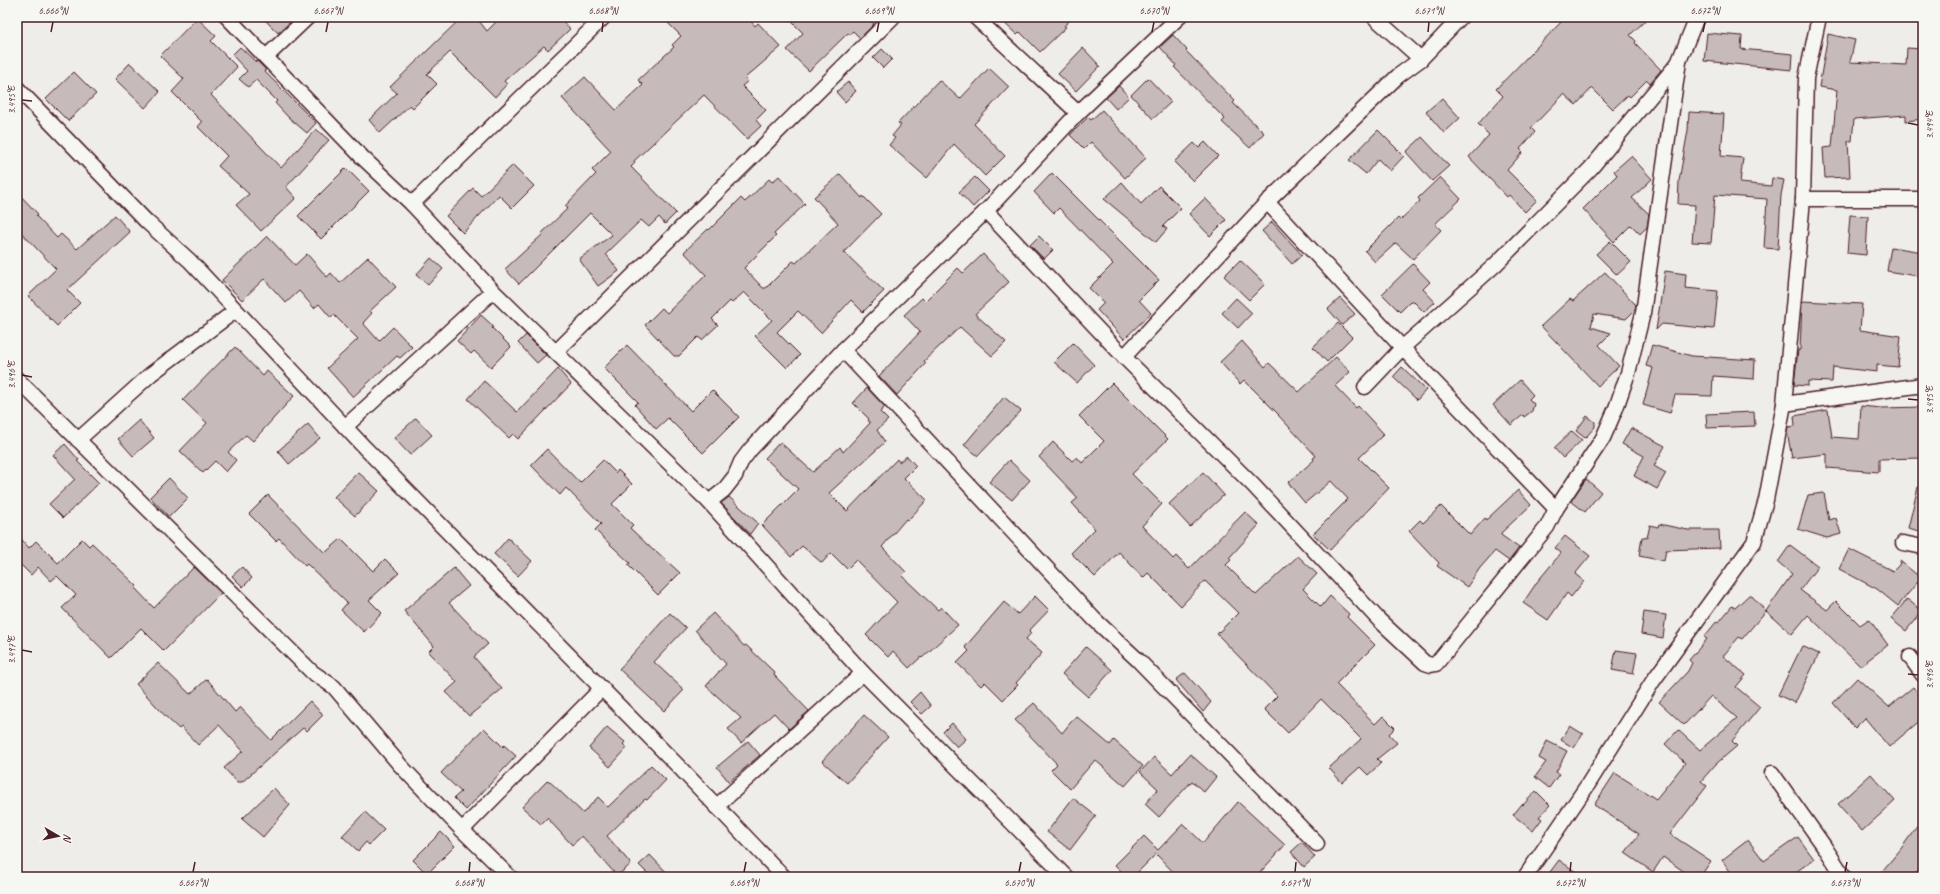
<svg xmlns="http://www.w3.org/2000/svg" width="1940" height="894" font-family="Caveat,sans-serif">
  <rect width="100%" height="100%" fill="#efedea"/>
  <filter id="ink" filterUnits="userSpaceOnUse"><feTurbulence type="fractalNoise" baseFrequency=".025" numOctaves="2"/><feDisplacementMap in="SourceGraphic" scale="8" xChannelSelector="R" yChannelSelector="G"/><feConvolveMatrix kernelMatrix="1 2 1 2 8 2 1 2 1" color-interpolation-filters="sRGB"/></filter>
  <g filter="url(#ink)">
    <g fill="#c6babb" stroke="#4a1f2b">
      <path d="M262 17H296L278 33Z"/>
      <path d="M462 17H476L487 31 501 17H559L570 29 548 50 544 46 504 81 507 84 495 97 450 52 427 74 437 84 413 108 410 105 380 133 369 120 397 93 390 87Z"/>
      <path d="M662 17H747L755 26 758 23 781 47 745 78 748 81 742 86 766 110 756 120 761 126 747 139 704 95 634 161 635 163 631 167 676 213 665 224 659 217 649 227 641 220 606 254 619 271 598 286 579 259 612 235 590 213 519 284 505 269 542 235 541 234 568 208 565 206 596 174 592 170 611 151 562 98 585 77 616 110 643 85 638 80 674 47 672 45 681 36Z"/>
      <path d="M787 17H866L874 24 860 38 853 31 849 35 848 33 809 71 787 50 803 33Z"/>
      <path d="M998 17H1073L1064 26 1066 27 1040 52 1020 32 1017 35Z"/>
      <path d="M1566 17H1649L1630 35 1636 41 1635 43 1661 70 1650 83 1647 80 1630 97 1628 95 1613 109 1592 88 1576 105 1564 94 1531 128 1535 132 1520 149 1523 152 1507 170 1537 200 1525 212 1509 195 1507 197 1469 157 1489 135 1478 124 1503 96 1496 89Z"/>
      <path d="M197 18 216 36 211 41 237 67 211 95 281 168 316 129 329 140 286 187 296 198 261 231 236 205 249 194 218 166 227 156 198 127 202 122 172 92 184 79 160 56Z"/>
      <path d="M1707 33 1742 36 1741 49 1793 54 1792 70 1704 61Z"/>
      <path d="M1828 34 1855 40 1850 62 1906 65 1907 48 1923 49V119L1906 121V115L1854 119 1852 141H1848L1850 177 1825 178 1823 148 1832 147 1837 90 1819 87Z"/>
      <path d="M1173 35 1187 50 1186 51 1235 101 1233 103 1264 133 1250 148 1222 122 1225 119 1174 67 1176 65 1160 47Z"/>
      <path d="M240 47 256 62 257 61 266 70 264 71 316 123 307 133 288 117 275 103 277 101 256 80 248 87 239 79 247 71 232 55Z"/>
      <path d="M1083 48 1100 66 1076 91 1058 74Z"/>
      <path d="M882 49 892 59 883 68 873 58Z"/>
      <path d="M130 63 160 92 145 108 115 79Z"/>
      <path d="M989 68 1009 87 974 124 1005 156 985 176 954 144 927 178 889 145 895 138 892 136 901 125 898 123 939 80 960 99Z"/>
      <path d="M74 72 96 94 68 121 46 99Z"/>
      <path d="M1148 78 1171 102 1153 119 1131 95Z"/>
      <path d="M848 82 856 91 845 102 836 92Z"/>
      <path d="M1119 86 1129 97 1116 109 1106 98Z"/>
      <path d="M1442 98 1460 118 1444 133 1426 112Z"/>
      <path d="M1102 110 1146 158 1125 178 1091 142 1084 149 1070 135 1088 117 1091 120Z"/>
      <path d="M1689 112 1724 114 1721 156 1743 158 1740 183 1771 186 1772 178 1784 180 1781 195 1778 249 1764 248 1767 199 1715 195 1711 243 1692 242 1695 205 1678 204 1679 181 1688 130Z"/>
      <path d="M1378 130 1404 156 1390 171 1378 159 1366 174 1349 160Z"/>
      <path d="M1422 137 1449 166 1432 181 1406 152Z"/>
      <path d="M1205 142 1218 156 1193 181 1174 162 1194 143 1199 148Z"/>
      <path d="M1631 156 1652 179 1632 198 1649 214 1647 227 1640 234 1631 225 1614 242 1583 209 1617 175 1614 171Z"/>
      <path d="M513 165 534 186 512 208 499 195 463 233 446 216 473 188 481 196Z"/>
      <path d="M346 168 369 191 321 239 298 216Z"/>
      <path d="M1052 173 1159 280 1139 300 1151 313 1124 339 1097 310 1104 303 1089 288 1113 264 1059 208 1054 213 1034 192Z"/>
      <path d="M840 174 862 198 863 196 881 214 844 252 884 291 863 312 851 300 821 333 798 311 777 332 800 355 787 368 755 336 772 320 744 292 732 303 730 301 712 319 718 325 702 340 698 337 679 356H674L645 325 662 308 667 313 706 275 684 252 708 229 709 230 741 198 745 202 769 179 772 182 779 176 805 204 774 234 776 236 744 268 763 288H766L793 261 796 263 838 223 814 197Z"/>
      <path d="M975 177 989 191 973 207 959 192Z"/>
      <path d="M1440 177 1461 199 1435 224 1441 230 1413 259 1396 243 1375 262 1365 251 1398 218 1400 220 1420 201 1418 198Z"/>
      <path d="M1122 182 1141 204 1159 186 1181 208 1163 226 1167 229 1156 242 1104 199Z"/>
      <path d="M17 192 38 214 36 216 57 238 61 234 77 249 115 215 130 232 67 290 80 303 57 326 28 296 56 269 17 228Z"/>
      <path d="M1205 198 1226 220 1210 236 1189 214Z"/>
      <path d="M1850 215 1868 216 1866 255 1847 253Z"/>
      <path d="M1272 222 1302 255 1292 264 1262 231Z"/>
      <path d="M267 236 295 265 307 254 327 277 331 273 340 283 368 257 396 287 370 311 372 313 363 323 379 341 393 327 412 347 400 358 397 356 353 397 327 368 358 339 334 315 331 318 319 304 314 308 299 291 286 303 264 279 242 300 222 280Z"/>
      <path d="M1039 236 1053 250 1044 259 1030 245Z"/>
      <path d="M1610 241 1631 262 1617 275 1596 254Z"/>
      <path d="M1891 247 1923 252V277L1887 271Z"/>
      <path d="M983 254 1009 282 975 314 1006 342 992 356 960 327 924 361 926 363 897 395 879 376 920 332 904 315 922 298 925 301 958 268 963 273Z"/>
      <path d="M431 258 443 269 428 285 416 275Z"/>
      <path d="M1240 260 1265 284 1249 300 1224 276Z"/>
      <path d="M1413 264 1430 282 1423 289 1435 302 1424 312 1412 300 1400 312 1382 294Z"/>
      <path d="M1665 271 1686 274 1685 288 1718 291 1714 329 1662 324 1656 330Z"/>
      <path d="M1605 272 1636 305 1635 310 1626 319 1594 314 1591 327 1611 333 1599 345 1619 366 1598 386 1541 326 1570 299 1573 301Z"/>
      <path d="M1236 298 1252 313 1238 328 1222 313Z"/>
      <path d="M1340 298 1355 314 1342 325 1328 309Z"/>
      <path d="M1802 301 1862 304 1860 330 1901 336 1898 367 1877 365V372L1833 367 1832 382 1808 381V386L1794 385 1798 350H1800Z"/>
      <path d="M481 315 493 326 492 328 511 347 491 367 474 351 471 354 457 341Z"/>
      <path d="M1338 323 1352 337 1327 362 1313 347Z"/>
      <path d="M526 335 546 355 537 363 518 343Z"/>
      <path d="M1242 341 1265 367 1269 363 1299 392 1336 357 1350 372 1335 386 1356 408 1358 406 1384 434 1359 458 1389 488 1330 550 1313 534 1348 499 1331 481 1305 503 1288 483 1314 460 1313 458 1316 456 1278 415H1279L1244 380 1240 384 1220 362Z"/>
      <path d="M1073 343 1094 365 1077 383 1054 362Z"/>
      <path d="M627 345 691 411 712 390 739 417 703 453 668 418 656 429 635 405 638 402 604 368Z"/>
      <path d="M1652 345 1692 356 1755 360 1754 379 1713 376 1712 396 1675 395 1670 413 1643 405 1653 368 1646 366Z"/>
      <path d="M235 347 263 376 267 371 294 396 253 441 246 435 228 452 236 460 226 472 215 461 203 473 180 451 207 423 183 400Z"/>
      <path d="M1402 367 1426 390 1417 400 1393 377Z"/>
      <path d="M558 369 571 384 518 439 513 434 509 438 468 399 484 381 517 412Z"/>
      <path d="M1520 380 1533 395 1529 399 1534 404 1532 411 1524 417 1523 415 1511 425 1493 405Z"/>
      <path d="M1112 383 1168 439 1132 474 1162 504 1142 526 1173 559 1176 556 1189 569 1245 512 1259 525 1229 558 1231 560 1226 565 1256 595 1298 556 1317 574 1303 589 1321 607 1330 596 1349 614 1347 617 1375 645 1336 684 1375 724 1383 716 1395 728 1389 734 1397 743 1377 759 1381 763 1368 775 1360 767 1342 783 1329 768 1361 739 1321 699 1288 733 1264 709 1277 696 1217 634 1238 613 1205 581 1181 606 1148 573 1143 578 1119 552 1095 577 1071 553 1095 529 1072 503 1078 498 1039 457 1053 442 1072 461 1077 457 1082 463 1104 441 1079 416Z"/>
      <path d="M867 388 885 407 880 412 888 420 877 430 885 442 829 493 847 511 897 459 899 462 907 456 916 466 904 478 927 500 907 521 906 519 882 547 906 572 902 576 938 610 941 607 958 625 922 658 921 657 909 668 893 651 888 657 866 635 897 602 856 560 847 569 831 553 822 563 802 546 791 557 762 525 798 489 765 458 780 442 813 472 840 447 843 452 870 423 868 420 869 419 853 403Z"/>
      <path d="M1004 397 1021 411 978 456 964 445Z"/>
      <path d="M1861 406 1881 408 1923 407V458L1879 459V472L1827 468V454L1792 458 1787 432 1788 427 1795 426 1794 416 1828 410 1832 437 1859 439Z"/>
      <path d="M1754 412 1755 426 1707 428 1706 414Z"/>
      <path d="M1587 416 1595 422V427L1585 438 1576 431Z"/>
      <path d="M416 418 432 435 410 455 394 438Z"/>
      <path d="M139 420 154 438 133 456 118 439Z"/>
      <path d="M308 424 320 438 289 464 278 451Z"/>
      <path d="M1631 428 1665 446 1654 466 1666 473 1657 489 1634 476 1644 456 1622 444Z"/>
      <path d="M1572 431 1582 440 1563 458 1554 448Z"/>
      <path d="M65 444 79 460 77 461 99 483 63 518 49 504 75 479 53 455Z"/>
      <path d="M547 449 580 483 603 460 616 473 618 470 632 484 612 504 633 525 630 528 654 551 655 550 680 573 658 595 628 565 630 563 595 530 601 524 566 488 560 495 531 465Z"/>
      <path d="M1009 460 1030 480 1012 500 989 482Z"/>
      <path d="M358 472 379 491 355 516 334 497Z"/>
      <path d="M1203 472 1224 495 1190 527 1169 504Z"/>
      <path d="M169 478 188 498 169 517 150 497Z"/>
      <path d="M1586 479 1601 492 1585 512 1571 501Z"/>
      <path d="M1918 487H1923V532L1908 528Z"/>
      <path d="M1518 490 1531 505 1501 533V535L1519 548 1509 561 1495 551 1480 568 1467 587 1437 566 1439 563 1409 531 1420 520 1423 523 1441 506 1470 535 1485 518 1486 520Z"/>
      <path d="M1824 493 1829 520 1836 518 1841 534 1827 538 1798 529 1808 495Z"/>
      <path d="M268 495 325 553 341 539 373 571 385 559 399 573 369 600 382 613 364 632 341 610 347 603 307 564 305 566 279 538 276 541 249 514Z"/>
      <path d="M729 497 758 523 750 534 721 503Z"/>
      <path d="M1659 524 1688 530H1719L1720 548 1666 550 1664 561 1639 556 1642 537 1647 538 1650 525 1658 527Z"/>
      <path d="M17 534 29 548 36 541 58 563 82 539 89 546 92 543 137 586 135 588 154 608 194 567 221 593 164 651 141 628 111 658 62 608 76 595 57 576 51 581 38 567 31 575 17 561Z"/>
      <path d="M1565 536 1590 556 1575 574 1584 581 1571 597 1567 593 1548 620 1523 603 1537 582 1561 553 1555 548Z"/>
      <path d="M508 538 532 561 518 576 494 554Z"/>
      <path d="M1790 545 1818 566 1800 590 1827 610 1836 601 1860 625 1869 619 1888 645 1860 666 1808 615 1792 634 1766 611 1792 574 1778 562Z"/>
      <path d="M1849 549 1893 571 1899 565 1900 561 1921 578 1898 606 1877 589 1839 569Z"/>
      <path d="M242 567 252 578 243 587 232 576Z"/>
      <path d="M454 568 469 586 449 603 488 644 474 657 502 689 469 716 446 692 457 682 428 652 434 646 404 611Z"/>
      <path d="M1750 594 1766 611 1742 639 1739 637 1723 656 1746 675 1736 687 1760 707 1732 741 1737 746 1716 764 1701 781 1707 786 1670 834 1711 861 1700 877H1692L1663 857 1653 872 1625 853 1639 834 1594 805 1615 773 1656 799 1685 763 1665 744 1678 730 1700 750 1737 718 1711 696 1684 725 1659 702 1688 671 1692 663 1689 660 1707 639 1704 637 1717 621 1719 622 1732 606 1735 608Z"/>
      <path d="M1035 596 1049 610 1029 631 1031 633 1026 639 1042 653 1016 683 1018 685 1003 700 985 682 981 686 957 663 969 651 965 647 1004 602 1018 614Z"/>
      <path d="M1907 599 1922 611 1906 631 1891 619Z"/>
      <path d="M1644 612 1666 615 1663 638 1641 634Z"/>
      <path d="M670 613 686 628 654 662 684 690 664 711 619 669Z"/>
      <path d="M713 613 744 646 746 645 775 673 774 675 809 711 789 729 774 713 741 743 728 729 741 718 706 686 726 664 695 630Z"/>
      <path d="M1802 646 1819 654 1795 703 1778 695Z"/>
      <path d="M1086 647 1112 670 1088 697 1062 674Z"/>
      <path d="M1616 650 1637 653 1633 674 1612 670Z"/>
      <path d="M158 663 190 694 207 679 235 712 240 707 271 740 310 701 323 715 307 731 303 728 242 782H237L224 768 243 751 219 725 198 745 181 727 179 729 168 719 136 684Z"/>
      <path d="M1185 673 1211 702 1203 712 1176 680Z"/>
      <path d="M1857 678 1889 707 1913 687 1923 699V718L1889 747 1865 718 1855 728 1833 703Z"/>
      <path d="M920 692 931 706 922 714 910 702Z"/>
      <path d="M1034 703 1062 733 1076 716 1110 745 1114 740 1143 766 1125 786 1095 760 1070 789 1051 770 1057 764 1015 720Z"/>
      <path d="M864 715 888 737 847 783 822 761Z"/>
      <path d="M952 723 966 739 957 747 943 732Z"/>
      <path d="M1570 726 1583 734 1574 748 1561 740Z"/>
      <path d="M607 727 625 742 623 744 627 748 610 767 589 748Z"/>
      <path d="M484 728 503 747 504 745 516 756 466 810 454 798 461 792 441 773Z"/>
      <path d="M748 741 760 755 729 782 717 767Z"/>
      <path d="M1547 741 1567 751 1556 772 1559 774 1549 788 1535 777 1546 762 1539 758Z"/>
      <path d="M1190 754 1216 777 1204 792 1192 781 1159 817 1145 804 1158 789 1140 772 1154 757 1172 774Z"/>
      <path d="M651 765 666 780 647 800 645 799 607 836 631 864 617 876 582 836 572 845 547 818 541 824 522 807 548 780 583 813 598 797 608 807Z"/>
      <path d="M1871 774 1895 801 1862 831 1838 804Z"/>
      <path d="M274 788 290 805 263 837 242 819Z"/>
      <path d="M1536 791 1550 805 1539 817 1542 819 1533 831 1513 815 1522 804 1523 805Z"/>
      <path d="M1073 798 1096 816 1070 850 1047 832Z"/>
      <path d="M1238 802 1285 845 1256 877H1178L1156 854 1133 877H1127L1115 865 1144 836 1158 850 1183 824 1203 843Z"/>
      <path d="M365 812 384 830 369 845 366 842 358 851 342 836Z"/>
      <path d="M1923 818V864L1912 877H1877L1900 850Z"/>
      <path d="M441 832 455 846 427 874 413 860Z"/>
      <path d="M1798 837 1814 859 1789 877H1734L1722 860 1748 840 1764 861Z"/>
      <path d="M1302 842 1315 857 1304 867 1291 852Z"/>
      <path d="M650 855 671 877H651L639 865Z"/>
      <path d="M1559 860 1583 877H1557L1550 872Z"/>
    </g>
    <g fill="none" stroke-linecap="round" stroke-linejoin="round">
      <g stroke="#4a1f2b" stroke-width="17">
        <g id="street">
          <path d="M227 17 363 158 412 204 493 291 709 502 863 673 1066 877"/>
          <path d="M975 17 1078 113"/>
          <path d="M1374 17 1421 59"/>
          <path d="M266 57 308 17"/>
          <path d="M17 88 146 221 190 261 364 447 682 770 784 877"/>
          <path d="M1803 199H1923"/>
          <path d="M1267 202 1424 371 1556 509"/>
          <path d="M412 204 604 17"/>
          <path d="M986 211 1124 357 1253 485 1379 620 1425 663 1431 665 1436 664 1547 527 1556 509 1603 438 1616 408 1628 373 1643 313 1679 61 1697 17"/>
          <path d="M843 350 986 211 1078 113 1179 17"/>
          <path d="M556 352 893 17"/>
          <path d="M1124 357 1267 202 1398 76 1421 59 1461 17"/>
          <path d="M17 379 312 672 334 687 400 765 462 830 510 877"/>
          <path d="M1365 387 1402 348 1495 265 1591 168 1679 62"/>
          <path d="M1784 404 1923 385"/>
          <path d="M345 427 493 291"/>
          <path d="M78 440 151 374 235 311"/>
          <path d="M709 502 724 490 735 476 741 462 750 450 843 350 1094 619 1139 661 1317 844"/>
          <path d="M1903 543 1923 547"/>
          <path d="M1910 657 1923 675"/>
          <path d="M1772 773 1824 846 1844 877"/>
          <path d="M716 807 863 673"/>
          <path d="M462 830 602 688"/>
          <path d="M1525 877 1587 786 1653 681 1754 542 1766 500 1784 404 1803 199 1806 78 1819 17"/>
        </g>
      </g>
      <use href="#street" stroke="#f6f6f2" stroke-width="14"/>
    </g>
  </g>
  <path fill="none" stroke="#4a1f2b" stroke-width="1.5" d="M51 32 53 22M326 32 328 22M602 32 603 22M877 32 879 22M1152 32 1154 22M1428 32 1429 22M1703 32 1705 22M22 100 32 101M1908 123 1918 125M22 375 32 377M1908 399 1918 400M22 650 32 652M1908 674 1918 675M193 872 195 862M469 872 470 862M744 872 746 862M1019 872 1021 862M1295 872 1296 862M1570 872 1571 862M1845 872 1847 862"/>
  <rect width="1940" height="894" fill="none" stroke="#f6f6f2" stroke-width="44"/>
  <g transform="translate(58 836) rotate(99)" stroke="#f6f6f2" stroke-width="3" paint-order="stroke">
  <path d="M0-3L7 15L0 10L-7 15Z" fill="#4a1f2b"/>
  <text y="-6" font-size="11" font-weight="bold" text-anchor="middle" fill="#4a1f2b">N</text>
  </g>
  <rect x="22" y="22" width="1896" height="850" fill="none" stroke="#4a1f2b" stroke-width="1.5"/>
  <g font-size="10" text-anchor="middle" fill="#4a1f2b">
    <text x="53" y="14">6.666°N</text>
    <text x="328" y="14">6.667°N</text>
    <text x="603" y="14">6.668°N</text>
    <text x="879" y="14">6.669°N</text>
    <text x="1154" y="14">6.670°N</text>
    <text x="1429" y="14">6.671°N</text>
    <text x="1705" y="14">6.672°N</text>
    <text transform="translate(11 100) rotate(-90)" y="4">3.495°E</text>
    <text transform="translate(1929 125) rotate(-90)" y="4">3.494°E</text>
    <text transform="translate(11 375) rotate(-90)" y="4">3.496°E</text>
    <text transform="translate(1929 400) rotate(-90)" y="4">3.495°E</text>
    <text transform="translate(11 650) rotate(-90)" y="4">3.497°E</text>
    <text transform="translate(1929 675) rotate(-90)" y="4">3.496°E</text>
    <text x="193" y="886">6.667°N</text>
    <text x="469" y="886">6.668°N</text>
    <text x="744" y="886">6.669°N</text>
    <text x="1019" y="886">6.670°N</text>
    <text x="1295" y="886">6.671°N</text>
    <text x="1570" y="886">6.672°N</text>
    <text x="1845" y="886">6.673°N</text>
  </g>
</svg>
